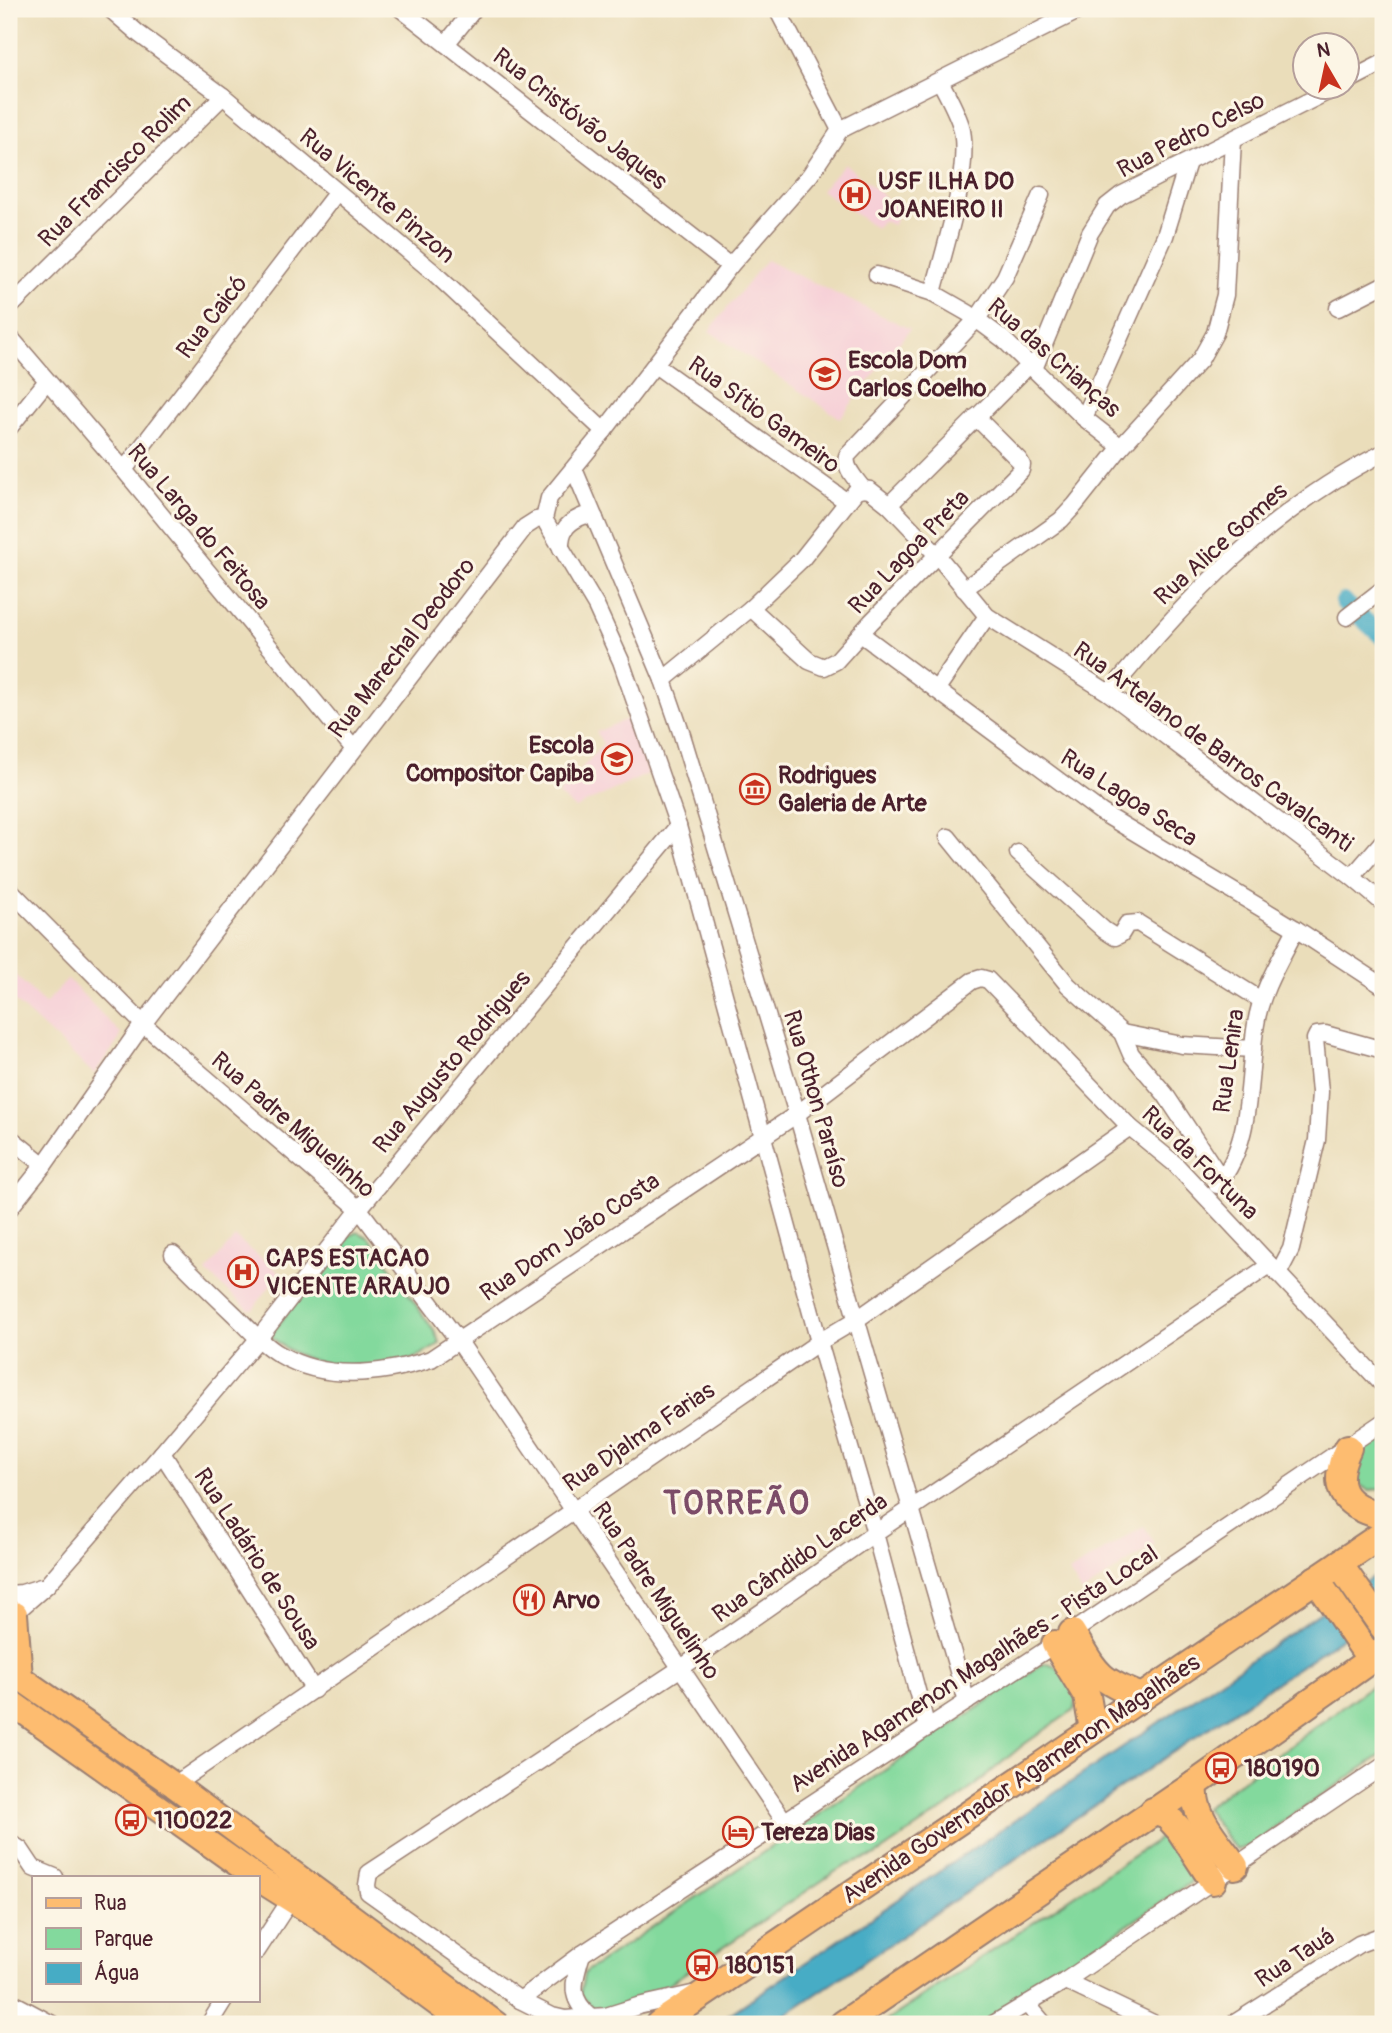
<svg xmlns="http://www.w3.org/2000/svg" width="1392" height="2033" font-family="Pangolin,sans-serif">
  <rect width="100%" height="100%" fill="#fcf5e5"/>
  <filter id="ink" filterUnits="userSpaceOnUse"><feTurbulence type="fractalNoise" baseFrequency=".0143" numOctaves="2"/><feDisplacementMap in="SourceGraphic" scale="14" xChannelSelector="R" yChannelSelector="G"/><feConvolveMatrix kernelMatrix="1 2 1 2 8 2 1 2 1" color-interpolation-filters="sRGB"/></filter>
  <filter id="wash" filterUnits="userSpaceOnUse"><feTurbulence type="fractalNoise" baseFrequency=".00686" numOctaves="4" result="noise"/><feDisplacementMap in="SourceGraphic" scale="28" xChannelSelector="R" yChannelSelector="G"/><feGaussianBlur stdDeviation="1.57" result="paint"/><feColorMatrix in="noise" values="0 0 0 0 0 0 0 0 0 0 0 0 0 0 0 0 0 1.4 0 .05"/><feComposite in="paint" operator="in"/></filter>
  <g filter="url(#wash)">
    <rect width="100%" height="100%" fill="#eaddba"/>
    <g fill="#f6cfd7">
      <path d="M845 164 889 200 900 203 894 225 882 221 876 228 821 190Z"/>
      <path d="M766 260 910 329 840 418 709 331Z"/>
      <path d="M632 717 648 774 575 808 558 795 603 744 596 732Z"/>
      <path d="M9 969 45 1004 68 979 121 1034 119 1040 94 1074 9 996Z"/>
      <path d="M235 1237 280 1273 253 1309H248L206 1272Z"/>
      <path d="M1144 1526 1155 1544 1082 1593 1069 1572Z"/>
    </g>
    <g fill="#83d99d" stroke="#667c64" stroke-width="2">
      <path d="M358 1232 370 1238 434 1331 440 1343 435 1347C422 1355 404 1364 389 1366 349 1370 299 1366 270 1335L349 1236Z"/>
      <path d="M1383 1435V1489L1368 1490 1355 1482C1345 1459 1366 1446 1383 1435Z"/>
      <path d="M1048 1663C1064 1668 1079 1693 1075 1709L1023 1745 956 1801 874 1856 847 1864 649 1997 597 2012 580 1995 584 1974 587 1971 1041 1665Z"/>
      <path d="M1383 1677V1754L1282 1822 1255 1844 1236 1850 1205 1808Z"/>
      <path d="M1166 1837H1169L1194 1873 1190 1883 982 2024H882L1160 1838Z"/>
    </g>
    <path fill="#46acc5" stroke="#486678" stroke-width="2" d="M1383 1570V1610L772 2024H715Z"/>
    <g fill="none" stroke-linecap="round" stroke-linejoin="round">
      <path stroke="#46acc5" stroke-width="18" d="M1344 602 1383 637"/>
    </g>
  </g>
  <g filter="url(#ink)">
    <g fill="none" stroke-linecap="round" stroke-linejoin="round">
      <g stroke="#9a7e72" stroke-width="19">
        <g id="minor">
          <path d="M110 9 139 34 223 96 432 271 604 431"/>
          <path d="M401 9 730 266"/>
          <path d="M777 9 840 130"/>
          <path d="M446 44 474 9"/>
          <path d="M1346 82 1383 63"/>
          <path d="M840 130 1082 9"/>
          <path d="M877 275 933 293 968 313 1003 339 1084 418 1121 447"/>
          <path d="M933 293C944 250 972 167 961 126 956 110 948 96 940 81"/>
          <path d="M9 308 223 96"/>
          <path d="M1338 308 1383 285"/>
          <path d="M9 336 124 470 353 748"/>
          <path d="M655 365 847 502"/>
          <path d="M1034 369 1090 233 1107 206 1121 195 1335 88"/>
          <path d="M1084 418 1165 236 1188 162"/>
          <path d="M9 428 46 382"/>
          <path d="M574 469 663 680 682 735 797 1114 967 1702"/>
          <path d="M124 470 337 192"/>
          <path d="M863 489 870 490 889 505 937 555 987 616 1109 693 1352 877 1383 903"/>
          <path d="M863 489C856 479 844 468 847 456L977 319 1005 277 1041 195"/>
          <path d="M889 505 1029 365"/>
          <path d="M544 519 596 606 621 661 678 826 819 1342 875 1533 927 1728"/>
          <path d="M544 519 549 498 604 431 730 266 810 175 840 130"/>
          <path d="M561 548C560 529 569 521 586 515L595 518"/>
          <path d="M964 589 1061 520 1075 505 1121 447 1200 360 1215 333 1225 295 1233 139"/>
          <path d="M751 608 809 661 824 667 836 661 871 622 1021 470 1022 465 1019 460 976 417"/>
          <path d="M1347 617 1383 589"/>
          <path d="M861 634 1101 812 1296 929 1383 986"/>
          <path d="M663 680 751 608 802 559 856 491 863 489"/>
          <path d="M936 690 987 616"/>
          <path d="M1109 693C1187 597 1271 509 1383 453"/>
          <path d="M948 837 1068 985 1122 1033 1131 1054 1165 1094 1222 1180"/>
          <path d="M1018 853 1104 930 1115 937 1121 934 1127 924 1138 923 1261 1000"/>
          <path d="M1352 877 1383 841"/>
          <path d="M9 889 143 1024 359 1209 458 1340 785 1822"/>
          <path d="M1122 1033 1182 1045 1253 1049"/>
          <path d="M9 1137 44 1165"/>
          <path d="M1217 1185C1254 1143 1247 1075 1256 1024 1261 990 1281 959 1296 929"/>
          <path d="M9 1209 44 1165 143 1024 525 527 536 520 544 519"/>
          <path d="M173 1254C193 1275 214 1295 235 1315 249 1329 262 1344 279 1354 326 1382 381 1375 431 1359L797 1114 972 981 981 978 988 980 1130 1127 1175 1164 1383 1385"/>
          <path d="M1278 1274 1291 1249 1317 1140 1320 1092 1315 1039 1317 1035 1325 1034 1383 1050"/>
          <path d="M162 1453 314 1690"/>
          <path d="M9 1594 22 1593 41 1587"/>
          <path d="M9 1618 47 1585 162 1453 259 1338 359 1209 678 826"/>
          <path d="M174 1785 819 1342 856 1320 1130 1127"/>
          <path d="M9 1842 21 1850 33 1868 55 1877"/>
          <path d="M257 1951 291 1899"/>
          <path d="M582 1954C574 1981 567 1997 591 2017"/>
          <path d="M1065 1981 1155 2024"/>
          <path d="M692 1994 638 2006 606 2016 565 2019 552 2016 520 2000 368 1892 367 1885 369 1873 681 1668 875 1533 1270 1265"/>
          <path d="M520 2000 582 1954 1055 1644 1383 1422"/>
          <path d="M9 2001 52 2024"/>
          <path d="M1027 2004 1044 2024"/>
          <path d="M209 2024 224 2000"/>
          <path d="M993 2024 1065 1981 1383 1766"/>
          <path d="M1233 2024 1359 1944 1383 1935"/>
        </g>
      </g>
      <g stroke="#9a7e72" stroke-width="28">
        <g id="primary">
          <path d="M15 1614 20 1677"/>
          <path d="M9 1670 174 1785 496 2024"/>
          <path d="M9 1701 256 1877"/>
          <path d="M257 1878 322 1919 465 2024"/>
        </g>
      </g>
      <g stroke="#9a7e72" stroke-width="30">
        <g id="trunk">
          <path d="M1348 1448C1330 1487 1342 1506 1383 1516"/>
          <path d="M1339 1564 1383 1627"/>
          <path d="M1316 1579 1371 1660"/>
          <path d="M1072 1633C1097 1674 1096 1679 1142 1697"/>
          <path d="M1055 1644 1087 1696 1093 1730"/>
          <path d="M1195 1784C1191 1815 1217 1841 1235 1866"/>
          <path d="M1153 1811 1167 1816 1179 1829 1213 1881"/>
          <path d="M659 2024 1383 1534"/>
          <path d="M843 2024 1195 1784 1383 1651"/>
        </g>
      </g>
      <use href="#minor" stroke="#fff" stroke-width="16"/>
      <use href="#primary" stroke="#fdbc70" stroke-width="24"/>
      <use href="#trunk" stroke="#fdbc70" stroke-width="26"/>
    </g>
  </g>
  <defs>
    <g id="hospital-ring" transform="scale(1.575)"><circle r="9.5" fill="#fcf5e5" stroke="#c8321e" stroke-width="1.5"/><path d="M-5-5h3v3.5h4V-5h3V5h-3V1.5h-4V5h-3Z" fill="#c8321e"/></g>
    <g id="school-ring" transform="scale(1.575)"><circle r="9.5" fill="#fcf5e5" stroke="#c8321e" stroke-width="1.5"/><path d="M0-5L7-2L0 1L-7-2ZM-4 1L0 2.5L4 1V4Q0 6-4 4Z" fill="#c8321e"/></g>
    <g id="museum-ring" transform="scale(1.575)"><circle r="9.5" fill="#fcf5e5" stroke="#c8321e" stroke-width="1.5"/><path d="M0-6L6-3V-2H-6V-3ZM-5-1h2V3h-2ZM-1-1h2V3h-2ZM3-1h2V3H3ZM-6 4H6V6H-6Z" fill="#c8321e"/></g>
    <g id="restaurant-ring" transform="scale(1.575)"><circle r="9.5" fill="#fcf5e5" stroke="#c8321e" stroke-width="1.5"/><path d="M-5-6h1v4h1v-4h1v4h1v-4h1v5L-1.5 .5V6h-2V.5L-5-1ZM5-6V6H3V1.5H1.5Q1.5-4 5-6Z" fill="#c8321e"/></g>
    <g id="bus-ring" transform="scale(1.575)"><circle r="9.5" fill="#fcf5e5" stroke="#c8321e" stroke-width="1.5"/><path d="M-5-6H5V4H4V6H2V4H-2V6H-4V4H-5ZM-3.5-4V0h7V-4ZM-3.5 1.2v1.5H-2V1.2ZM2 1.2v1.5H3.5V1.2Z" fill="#c8321e"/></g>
    <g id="hotel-ring" transform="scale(1.575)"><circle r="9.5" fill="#fcf5e5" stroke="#c8321e" stroke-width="1.5"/><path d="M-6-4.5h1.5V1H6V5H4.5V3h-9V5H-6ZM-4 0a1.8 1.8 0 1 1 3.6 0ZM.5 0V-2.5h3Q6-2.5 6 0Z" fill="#c8321e"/></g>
  </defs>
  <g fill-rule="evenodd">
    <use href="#hospital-ring" x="855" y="195"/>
    <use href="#school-ring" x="825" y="374"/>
    <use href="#school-ring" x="617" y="759"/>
    <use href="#museum-ring" x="755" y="789"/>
    <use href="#hospital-ring" x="243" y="1272"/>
    <use href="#restaurant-ring" x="529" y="1600"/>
    <use href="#bus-ring" x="1221" y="1768"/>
    <use href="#bus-ring" x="131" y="1820"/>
    <use href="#hotel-ring" x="738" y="1832"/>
    <use href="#bus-ring" x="702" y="1965"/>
  </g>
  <g text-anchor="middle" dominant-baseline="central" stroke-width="6" stroke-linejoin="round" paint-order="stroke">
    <g font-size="24" fill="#4a1f2b" stroke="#fcf5e5">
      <text transform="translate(580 119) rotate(38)">Rua Cristóvão Jaques</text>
      <text transform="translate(1191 135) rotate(-27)">Rua Pedro Celso</text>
      <text transform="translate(115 171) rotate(-45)">Rua Francisco Rolim</text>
      <text transform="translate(377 196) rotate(40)">Rua Vicente Pinzon</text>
      <text transform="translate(212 317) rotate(-52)">Rua Caicó</text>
      <text transform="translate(1054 358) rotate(41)">Rua das Crianças</text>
      <text transform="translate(764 415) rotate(36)">Rua Sítio Gameiro</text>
      <text transform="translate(199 527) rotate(50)">Rua Larga do Feitosa</text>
      <text transform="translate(1221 544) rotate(-42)">Rua Alice Gomes</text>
      <text transform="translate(909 552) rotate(-46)">Rua Lagoa Preta</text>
      <text transform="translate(402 648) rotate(-52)">Rua Marechal Deodoro</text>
      <text transform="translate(1213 747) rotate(36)">Rua Artelano de Barros Cavalcanti</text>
      <text transform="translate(1129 798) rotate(33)">Rua Lagoa Seca</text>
      <text transform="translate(1229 1061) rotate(-82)">Rua Lenira</text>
      <text transform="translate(452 1062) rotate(-50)">Rua Augusto Rodrigues</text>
      <text transform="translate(816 1099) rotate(74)">Rua Othon Paraíso</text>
      <text transform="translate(293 1125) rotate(41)">Rua Padre Miguelinho</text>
      <text transform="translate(1200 1163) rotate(44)">Rua da Fortuna</text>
      <text transform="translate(570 1237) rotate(-34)">Rua Dom João Costa</text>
      <text transform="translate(639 1437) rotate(-34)">Rua Djalma Farias</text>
      <text transform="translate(800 1558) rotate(-35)">Rua Cândido Lacerda</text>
      <text transform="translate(257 1559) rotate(57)">Rua Ladário de Sousa</text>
      <text transform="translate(656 1591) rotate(56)">Rua Padre Miguelinho</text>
      <text transform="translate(974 1669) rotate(-33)">Avenida Agamenon Magalhães - Pista Local</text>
      <text transform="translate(1021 1779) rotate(-34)">Avenida Governador Agamenon Magalhães</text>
      <text transform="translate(1295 1958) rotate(-33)">Rua Tauá</text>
    </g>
    <g font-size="24" font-weight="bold" fill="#4a1f2b" stroke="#fcf5e5" text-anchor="start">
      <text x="878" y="181">USF ILHA DO<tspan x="878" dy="28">JOANEIRO II</tspan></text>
      <text x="848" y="360">Escola Dom<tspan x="848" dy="28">Carlos Coelho</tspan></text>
      <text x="594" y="745" text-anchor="end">Escola<tspan x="594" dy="28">Compositor Capiba</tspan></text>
      <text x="778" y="775">Rodrigues<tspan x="778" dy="28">Galeria de Arte</tspan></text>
      <text x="266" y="1258">CAPS ESTACAO<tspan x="266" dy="28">VICENTE ARAUJO</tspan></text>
      <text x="552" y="1600">Arvo</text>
      <text x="1244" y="1768">180190</text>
      <text x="154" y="1820">110022</text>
      <text x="761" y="1832">Tereza Dias</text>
      <text x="725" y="1965">180151</text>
    </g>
    <g font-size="32" font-weight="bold" letter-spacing="2" fill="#7c4c68" stroke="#fcf5e5">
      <text x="737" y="1504">TORREÃO</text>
    </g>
  </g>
  <rect width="1392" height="2033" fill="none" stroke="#fcf5e5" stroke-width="35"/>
  <rect x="32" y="1876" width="228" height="126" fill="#fcf5e5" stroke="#b59f9b" stroke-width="2"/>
  <rect x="46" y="1898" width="35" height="10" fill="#fdbc70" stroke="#b59f9b" stroke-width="2"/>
  <text x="94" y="1910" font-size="21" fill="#4a1f2b">Rua</text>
  <rect x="46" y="1928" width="35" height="21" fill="#83d99d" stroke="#b59f9b" stroke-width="2"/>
  <text x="94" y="1946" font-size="21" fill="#4a1f2b">Parque</text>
  <rect x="46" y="1963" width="35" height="21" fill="#46acc5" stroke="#b59f9b" stroke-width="2"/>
  <text x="94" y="1980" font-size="21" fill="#4a1f2b">Água</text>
  <g transform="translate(1326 66) rotate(351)"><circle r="33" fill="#fcf5e5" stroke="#b59f9b" stroke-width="2"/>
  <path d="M0-5L12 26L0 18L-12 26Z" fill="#c8321e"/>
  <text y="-10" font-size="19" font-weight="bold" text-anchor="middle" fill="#4a1f2b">N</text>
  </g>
</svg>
